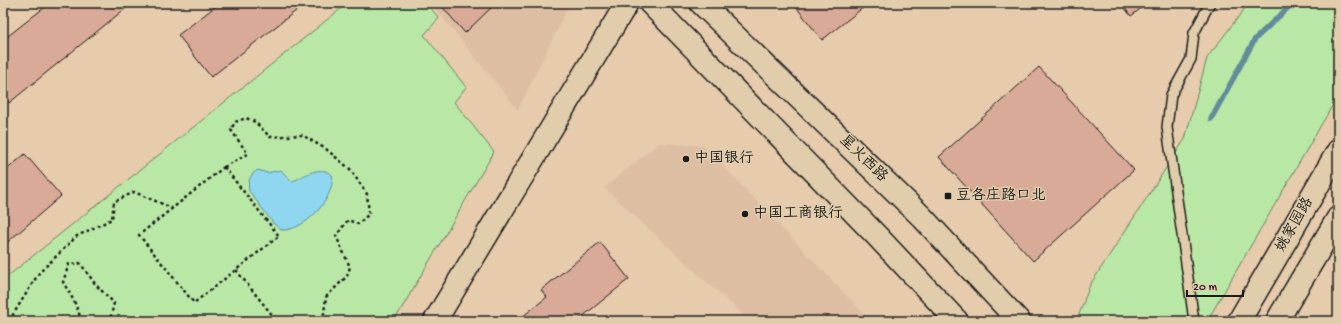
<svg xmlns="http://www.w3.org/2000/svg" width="1341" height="324" font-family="'Gochi Hand','LXGW WenKai TC',sans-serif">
  <rect width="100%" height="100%" fill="#e6cbac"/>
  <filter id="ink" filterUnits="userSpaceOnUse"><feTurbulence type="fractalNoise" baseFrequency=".025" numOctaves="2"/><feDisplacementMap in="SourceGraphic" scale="8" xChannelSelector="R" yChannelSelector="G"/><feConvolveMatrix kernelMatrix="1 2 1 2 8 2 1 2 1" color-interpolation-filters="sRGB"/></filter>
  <g filter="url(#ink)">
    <g fill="#debea3">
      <path d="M431 3H570L518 110Z"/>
      <path d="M659 143 704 146 871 321H750L604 188Z"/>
    </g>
    <g fill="#b9e8a6" stroke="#6a8261">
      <path d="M348 3H426L439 18 424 35 466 87 454 102 494 152 394 321H3V280Z"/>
      <path d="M1249 3H1338V96L1207 321H1081L1078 317 1090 285 1185 139 1207 58Z"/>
    </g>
    <path fill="#8fd7f0" stroke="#618c9b" d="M258 170 267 173 281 170 290 180 293 181C305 176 320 164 332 175 336 198 304 232 281 230L273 223 249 191C247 182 250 174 258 170Z"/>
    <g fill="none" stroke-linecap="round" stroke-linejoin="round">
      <path stroke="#618c9b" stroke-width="5.5" d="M1211 119 1255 39 1293 3"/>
    </g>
    <g fill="#d9aa98" stroke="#1c1c1c">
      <path d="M50 3H132L9 103 3 96V40Z"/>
      <path d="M220 3H306L211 77 178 35Z"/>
      <path d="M439 3H496L465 33Z"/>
      <path d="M793 3H869L822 40Z"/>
      <path d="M1121 3H1148L1131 16Z"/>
      <path d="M1039 67 1134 170 1033 261 939 157Z"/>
      <path d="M25 154 61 196 3 246V173Z"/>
      <path d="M600 242 629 279 577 321H517L547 297 541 290Z"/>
    </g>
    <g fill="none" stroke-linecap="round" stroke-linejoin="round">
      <g stroke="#1c1c1c" stroke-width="12">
        <path id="service" d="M1194 321 1167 127 1171 95 1191 59 1194 33 1210 3"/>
      </g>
      <g stroke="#1c1c1c" stroke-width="25">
        <path id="tertiary" d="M435 321 627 3"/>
      </g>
      <g stroke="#1c1c1c" stroke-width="25">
        <g id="primary">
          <path d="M650 3 876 235 957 321"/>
          <path d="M701 3 921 216 1019 321"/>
          <path d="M1239 321 1338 151"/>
          <path d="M1277 321 1338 218"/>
        </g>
      </g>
      <g stroke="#1c1c1c" stroke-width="2.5" stroke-dasharray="3 3" stroke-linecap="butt">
        <path d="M224 167 279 236 194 303 139 235Z"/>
        <path d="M224 167 248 154 231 130 235 122 246 118 255 122 270 137 302 135 326 149 350 169 367 194 369 214 358 224 348 220 336 236 350 267 347 276 326 297 323 321"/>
        <path d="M236 270 277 321"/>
        <path d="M9 321 39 273 77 236 112 219 114 202 134 192 172 208"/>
        <path d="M82 321 74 301 63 282 69 264 80 263 96 285 114 303 111 316 106 321"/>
      </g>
      <use href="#service" stroke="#e1cdac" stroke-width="9"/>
      <use href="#tertiary" stroke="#e1cdac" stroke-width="22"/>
      <use href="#primary" stroke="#e1cdac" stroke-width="22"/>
    </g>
  </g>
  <g fill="#1c1c1c" stroke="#e1cdac" stroke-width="1.5">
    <circle cx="686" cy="159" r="4"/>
    <rect x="944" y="192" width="8" height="8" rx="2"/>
    <circle cx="745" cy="214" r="4"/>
  </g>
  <g text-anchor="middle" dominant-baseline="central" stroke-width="3" stroke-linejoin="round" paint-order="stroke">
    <g font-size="15" fill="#1c1c1c" stroke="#e1cdac" text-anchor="start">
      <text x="694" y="159">中国银行</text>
      <text x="956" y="196">豆各庄路口北</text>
      <text x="753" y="214">中国工商银行</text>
    </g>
    <g font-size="15" fill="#1c1c1c" stroke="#e1cdac">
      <text transform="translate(863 159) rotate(44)">星火西路</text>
      <text transform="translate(1295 225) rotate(-60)">姚家园路</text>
    </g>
  </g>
  <rect width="1341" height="324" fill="none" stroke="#e1cdac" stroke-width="16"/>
  <rect x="8" y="8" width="1325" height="308" fill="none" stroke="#1c1c1c" stroke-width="1.5" filter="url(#ink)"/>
  <path d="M1187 290v6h56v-6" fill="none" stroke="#1c1c1c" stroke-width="2"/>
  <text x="1193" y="290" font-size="12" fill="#1c1c1c" stroke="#e1cdac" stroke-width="3" paint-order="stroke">20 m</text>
</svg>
